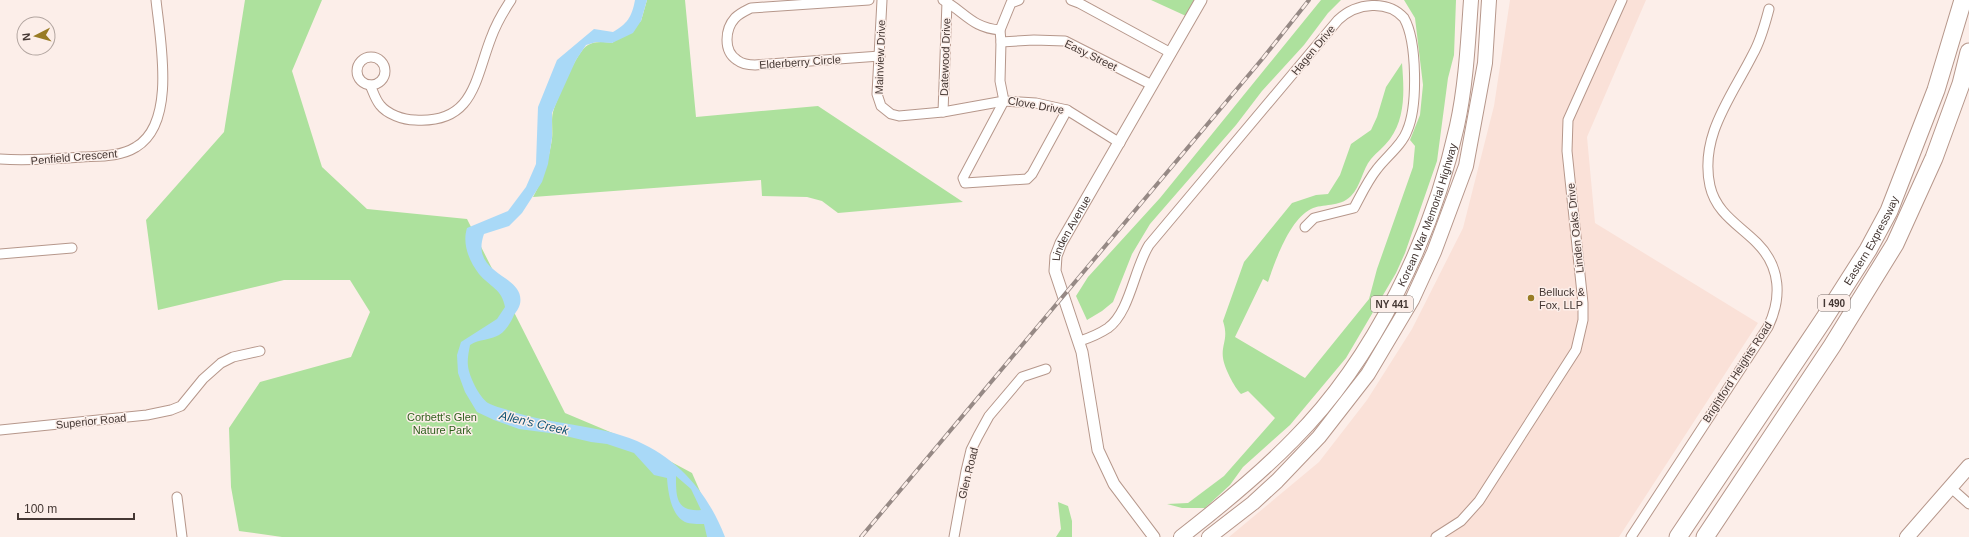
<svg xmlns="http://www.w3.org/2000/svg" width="1969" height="537" font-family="Helvetica,sans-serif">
  <rect width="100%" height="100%" fill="#fceee9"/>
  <path fill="#fae1d8" d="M1510 0H1646L1587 137 1595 223 1758 323 1619 537H1229L1319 462 1367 400 1412 329 1463 228 1494 106Z"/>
  <g fill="#ade19d">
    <path d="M245 0H322L292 71 322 167 367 209 467 219 565 413 634 442 692 473 720 537H282L239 531 231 487 229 428 260 382 351 357 370 312 350 280H284L158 310 146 220 224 132Z"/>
    <path d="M647 0H685L696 117 818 106 963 202 838 213 822 201 807 197 762 196 761 180 533 197C543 179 549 159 552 139 553 130 551 120 553 112 557 99 577 50 588 45 596 41 603 42 612 43L641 21Z"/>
    <path d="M1151 0H1196L1186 16Z"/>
    <path d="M1321 0H1341L1328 13 1304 45 1262 91 1236 125 1150 224 1132 254 1113 302 1102 311 1087 320 1076 296 1088 277 1160 198Z"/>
    <path d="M1404 0H1456L1454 55 1448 78 1437 161 1405 253 1396 273 1346 358 1290 425 1243 467 1230 485 1205 508H1182L1167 504 1188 503 1224 476 1275 418 1248 391 1241 394C1234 387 1224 367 1223 358 1221 344 1229 339 1223 321L1244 262 1292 203 1316 195 1328 194 1340 175 1351 144 1371 130 1377 117 1386 87 1402 63C1404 89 1406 117 1390 139 1384 147 1377 152 1371 159 1362 170 1361 186 1351 196 1339 208 1323 203 1311 209 1290 219 1275 261 1268 282L1263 279 1235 337 1305 378 1369 299 1377 269 1413 167 1415 146 1410 140 1420 115 1423 85 1415 18Z"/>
    <path d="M1058 502 1068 506 1072 521V537H1056L1061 529Z"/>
  </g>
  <path fill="#a9d9f7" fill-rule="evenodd" d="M635 0H647L641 21 633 33 612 43 596 42 586 45 576 60 552 113V138L548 164 542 182 522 213 509 226 484 234C469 276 526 274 520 304 519 308 516 312 514 315 511 322 506 331 499 335 491 340 479 339 470 345 469 351 467 359 468 366 469 376 479 397 488 403 493 406 502 408 508 410 550 425 597 424 637 441 680 460 709 495 725 537H707L704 524C698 524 690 524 685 522 671 515 668 492 667 478L654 475 634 453 607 444 591 442 557 434 519 429 494 420 477 412 465 392 458 373 457 355 461 342 497 319 505 307C502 289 490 287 479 274 469 261 462 244 467 228L508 211 526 187 536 164 538 107 557 60 594 29 613 32C627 24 632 17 635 0ZM676 476 691 489 701 510C676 512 676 497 676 476Z"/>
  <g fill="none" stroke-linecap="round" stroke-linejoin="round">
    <g stroke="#b6978b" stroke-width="11">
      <g id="minor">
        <path d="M869 0 751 8C745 11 740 13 735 18 725 29 723 51 737 60 742 64 749 65 755 65L880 56"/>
        <path d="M882 0 877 94 881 106 891 114 899 116 943 112 1004 101 1036 103 1067 110 1120 143"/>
        <path d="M943 0C965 12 972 28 1000 30"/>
        <path d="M1071 0 1079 3 1171 53"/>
        <path d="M1001 42 1034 40 1065 41 1152 85"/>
        <circle cx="371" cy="71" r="14"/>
        <path d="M370 85C373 91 375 99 380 105 387 114 403 120 415 120 474 124 475 79 491 38 496 24 503 12 511 0"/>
        <path d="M1004 101 963 178 965 183 1027 179 1032 174 1067 110"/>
        <path d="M1004 101 1000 81 1001 42 1000 30 1011 3 1019 0"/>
        <path d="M943 112 947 2"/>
        <path d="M0 159C28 161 54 159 82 157 100 156 120 157 136 147 177 123 160 39 156 0"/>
        <path d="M0 254 72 248"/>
        <path d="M1080 341C1089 338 1099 334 1108 328 1130 312 1134 269 1149 245L1338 20C1357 2 1388 0 1404 18 1417 41 1418 106 1407 131 1402 145 1386 157 1377 169 1368 180 1361 195 1354 208L1314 218 1305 227"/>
        <path d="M0 430 147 415 171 410 181 406 203 379 221 363 233 357 260 351"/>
        <path d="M1950 487 1969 504"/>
        <path d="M177 497 182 537"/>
        <path d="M954 537 966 471 971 450 978 436 989 416 1022 377 1046 369"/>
        <path d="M1436 537 1461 521 1479 501 1576 350 1583 320V303L1567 151 1568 120 1622 0"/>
        <path d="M1631 537 1768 327C1782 298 1781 267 1757 243 1739 225 1716 213 1710 186 1699 136 1732 96 1753 54 1761 40 1765 24 1769 9"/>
      </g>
    </g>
    <g stroke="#b6978b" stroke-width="13">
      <g id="tertiary">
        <path id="s1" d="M1154 537 1114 484 1098 450 1082 352 1055 271 1056 256 1061 243 1201 0"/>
      </g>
    </g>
    <g stroke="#b6978b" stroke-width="16">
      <g id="primary">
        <path id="s2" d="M1181 537C1221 506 1259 475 1294 439 1374 359 1433 236 1457 126 1466 85 1468 42 1471 0"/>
        <path d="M1209 537 1253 503 1277 481 1319 437 1368 374 1412 300 1434 252 1466 166 1485 63 1489 0"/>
        <path d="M1907 537 1969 466"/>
      </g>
    </g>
    <g stroke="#b6978b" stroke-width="19">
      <g id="motorway">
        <path id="s3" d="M1678 537 1824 319 1868 250 1889 211 1936 90 1963 0"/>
        <path d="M1705 537 1832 346 1895 244 1934 158 1961 84 1969 52"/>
      </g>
    </g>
    <use href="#minor" stroke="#fff" stroke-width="9"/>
    <use href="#tertiary" stroke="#fff" stroke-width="11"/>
    <use href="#primary" stroke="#fff" stroke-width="14"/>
    <use href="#motorway" stroke="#fff" stroke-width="17"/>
    <g stroke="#968985" stroke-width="4">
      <path id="rail" d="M861 537 1263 58 1309 0"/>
    </g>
    <use href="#rail" stroke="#fceee9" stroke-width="2.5" stroke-dasharray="8" stroke-linecap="butt"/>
  </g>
  <circle fill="#997c25" stroke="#fceee9" stroke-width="1.5" cx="1531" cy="298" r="4"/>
  <g text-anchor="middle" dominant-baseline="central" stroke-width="3" stroke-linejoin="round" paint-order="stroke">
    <g fill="#fceee9" stroke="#7b6e6a" stroke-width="1">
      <rect x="1818" y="295" width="32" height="16" rx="3"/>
      <rect x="1371" y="296" width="42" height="16" rx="3"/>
    </g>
    <g font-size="10" font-weight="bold" fill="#443733">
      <text x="1834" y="303">I 490</text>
      <text x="1392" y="304">NY 441</text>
    </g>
    <g font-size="11" fill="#443733" stroke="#fceee9">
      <text transform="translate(1313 50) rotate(-50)">Hagen Drive</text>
      <text transform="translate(1091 55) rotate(26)">Easy Street</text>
      <text transform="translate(880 57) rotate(-88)">Mainview Drive</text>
      <text transform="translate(945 57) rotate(-88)">Datewood Drive</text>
      <text transform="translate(800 62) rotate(-4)">Elderberry Circle</text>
      <text transform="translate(1036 105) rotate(10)">Clove Drive</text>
      <text transform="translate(74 157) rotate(-5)">Penfield Crescent</text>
      <text stroke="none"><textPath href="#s2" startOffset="413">Korean War Memorial Highway</textPath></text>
      <text transform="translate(1575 228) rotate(-96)">Linden Oaks Drive</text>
      <text stroke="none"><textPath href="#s1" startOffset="335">Linden Avenue</textPath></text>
      <text stroke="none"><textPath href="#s3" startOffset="354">Eastern Expressway</textPath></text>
      <text transform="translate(1737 372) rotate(-57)">Brightford Heights Road</text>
      <text transform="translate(91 421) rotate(-6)">Superior Road</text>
      <text transform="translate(968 473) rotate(-76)">Glen Road</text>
    </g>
    <g font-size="11" fill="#443733" stroke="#fceee9" text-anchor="start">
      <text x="1539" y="292">Belluck &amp;<tspan x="1539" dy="13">Fox, LLP</tspan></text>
    </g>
    <g font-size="11" fill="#2e5f1c" stroke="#fceee9">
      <text x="442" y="417">Corbett's Glen<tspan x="442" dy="13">Nature Park</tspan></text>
    </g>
    <g font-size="12" font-style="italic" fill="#0f5374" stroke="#fceee9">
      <text transform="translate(534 423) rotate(13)">Allen's Creek</text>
    </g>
  </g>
  <g transform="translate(36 36) rotate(264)"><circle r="19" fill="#fceee9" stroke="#b2a5a0"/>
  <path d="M0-3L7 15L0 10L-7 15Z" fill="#997c25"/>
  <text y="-6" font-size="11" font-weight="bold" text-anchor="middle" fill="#443733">N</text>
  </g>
  <path d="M18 513v6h116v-6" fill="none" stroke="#443733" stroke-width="2"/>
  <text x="24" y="513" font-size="12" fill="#443733" stroke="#fceee9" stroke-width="3" paint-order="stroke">100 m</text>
</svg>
